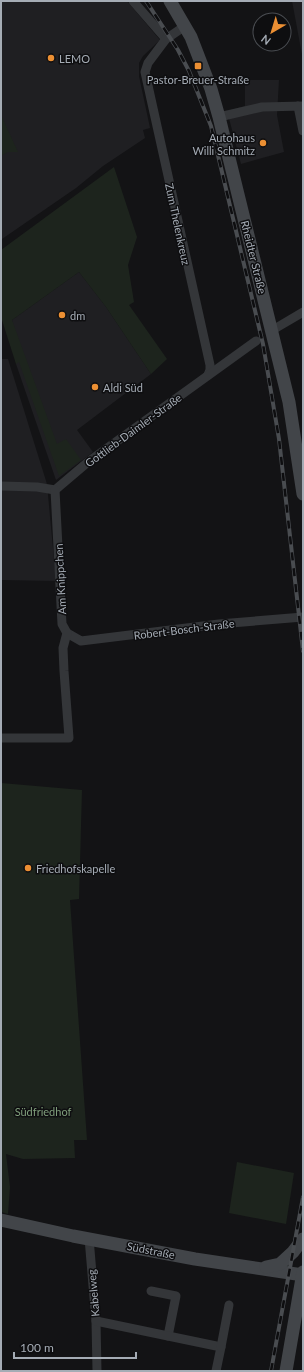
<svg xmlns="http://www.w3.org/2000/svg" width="304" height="1372" font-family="Lato,sans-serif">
  <rect width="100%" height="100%" fill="#131315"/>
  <g fill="#1f1f22">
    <path d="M1 1H127L160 40 143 56 139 63V76L150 128 143 130 145 138 103 166 76 188 2 239Z"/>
    <path d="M292 1H303V60Z"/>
    <path d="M245 80H279L277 115 284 152 241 164 227 111 245 106Z"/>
    <path d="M79 272 106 307 151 374 77 430 93 452 56 480 16 364 12 320Z"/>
    <path d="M1 359H8L47 484 56 581 1 580Z"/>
  </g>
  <g fill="#1d241d">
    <path d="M1 115 18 152H8L1 156Z"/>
    <path d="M114 167 137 237 128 265 134 302 129 305 167 359 151 374 106 307 79 272 12 320 57 444 66 439 81 460 59 476 19 362 16 364 1 317V250Z"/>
    <path d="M1 783 82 790 79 899 70 900 87 1140H74L75 1158 23 1159 6 1154 10 1187 8 1214 1 1212Z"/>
    <path d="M237 1162 294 1173 286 1224 229 1213Z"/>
  </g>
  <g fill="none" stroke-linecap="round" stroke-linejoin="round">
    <g stroke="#343639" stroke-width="9">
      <path d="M133 1 166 39"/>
      <path d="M185 26 166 39 148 63 145 72 210 365V370L208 375"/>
      <path d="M298 106 303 131"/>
      <path d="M219 117 262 107 303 106"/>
      <path d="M271 329 276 328 303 312"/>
      <path d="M1 486 37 487 55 490 88 462 256 341"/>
      <path d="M67 633 81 641 219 624 303 617"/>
      <path d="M1 738H69L64 671 63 648 67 633 62 624 55 490"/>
      <path d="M89 1238 96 1321 97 1371"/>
      <path d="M151 1291 176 1296 168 1336"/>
      <path d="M96 1321 221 1347 216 1371"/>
      <path d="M221 1347 229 1305"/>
    </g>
    <g stroke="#424549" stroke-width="13">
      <path d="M170 1 191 37 211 89 219 117 289 402 303 494"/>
      <path d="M1 1220 73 1236 195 1259 303 1275"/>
      <path d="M266 1267 280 1264 293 1252 303 1239"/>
      <path d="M286 1371 303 1272"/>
    </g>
    <g stroke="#494c50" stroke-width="4">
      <g id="rail">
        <path d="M146 1 178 50 189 71 211 126 263 344 279 439 303 651"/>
        <path d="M271 1371 303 1197"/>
      </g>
    </g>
    <use href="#rail" stroke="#0e0e10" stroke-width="2.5" stroke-dasharray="8" stroke-linecap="butt"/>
  </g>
  <g fill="#ec8f33" stroke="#0e0e10" stroke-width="1.5">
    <circle cx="51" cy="58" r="4"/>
    <rect x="194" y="62" width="8" height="8" rx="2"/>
    <circle cx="263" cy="143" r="4"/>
    <circle cx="62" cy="315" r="4"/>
    <circle cx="95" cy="387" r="4"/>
    <circle cx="28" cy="868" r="4"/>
  </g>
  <g text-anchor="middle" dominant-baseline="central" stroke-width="3" stroke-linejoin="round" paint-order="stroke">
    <g font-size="11" fill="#a5acb5" stroke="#0e0e10" text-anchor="start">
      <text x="59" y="58">LEMO</text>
      <text x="198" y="79" text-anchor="middle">Pastor-Breuer-Straße</text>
      <text x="255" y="137" text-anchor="end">Autohaus<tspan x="255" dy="13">Willi Schmitz</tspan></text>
      <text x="70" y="315">dm</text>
      <text x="103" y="387">Aldi Süd</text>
      <text x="36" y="868">Friedhofskapelle</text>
    </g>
    <g font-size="11" fill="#a5acb5" stroke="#0e0e10">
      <text transform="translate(178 224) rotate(78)">Zum Thelenkreuz</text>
      <text transform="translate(254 257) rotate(76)">Rheidter Straße</text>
      <text transform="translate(133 430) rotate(-36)">Gottlieb-Daimler-Straße</text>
      <text transform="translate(60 579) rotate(-93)">Am Knippchen</text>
      <text transform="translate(184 629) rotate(-7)">Robert-Bosch-Straße</text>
      <text transform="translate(151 1250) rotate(11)">Südstraße</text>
      <text transform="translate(93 1293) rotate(-95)">Kabelweg</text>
    </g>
    <g font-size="11" fill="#809f7c" stroke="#0e0e10">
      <text x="43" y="1111">Südfriedhof</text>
    </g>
  </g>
  <rect width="304" height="1372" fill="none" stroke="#a5acb5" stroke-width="4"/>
  <g transform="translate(272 32) rotate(218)"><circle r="19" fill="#0e0e10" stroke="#4a4d52"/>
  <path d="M0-3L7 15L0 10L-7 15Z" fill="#ec8f33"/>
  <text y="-6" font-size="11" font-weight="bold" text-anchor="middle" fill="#a5acb5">N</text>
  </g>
  <path d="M14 1352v6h122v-6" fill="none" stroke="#a5acb5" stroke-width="2"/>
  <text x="20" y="1352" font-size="12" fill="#a5acb5" stroke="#0e0e10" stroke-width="3" paint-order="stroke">100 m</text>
</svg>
